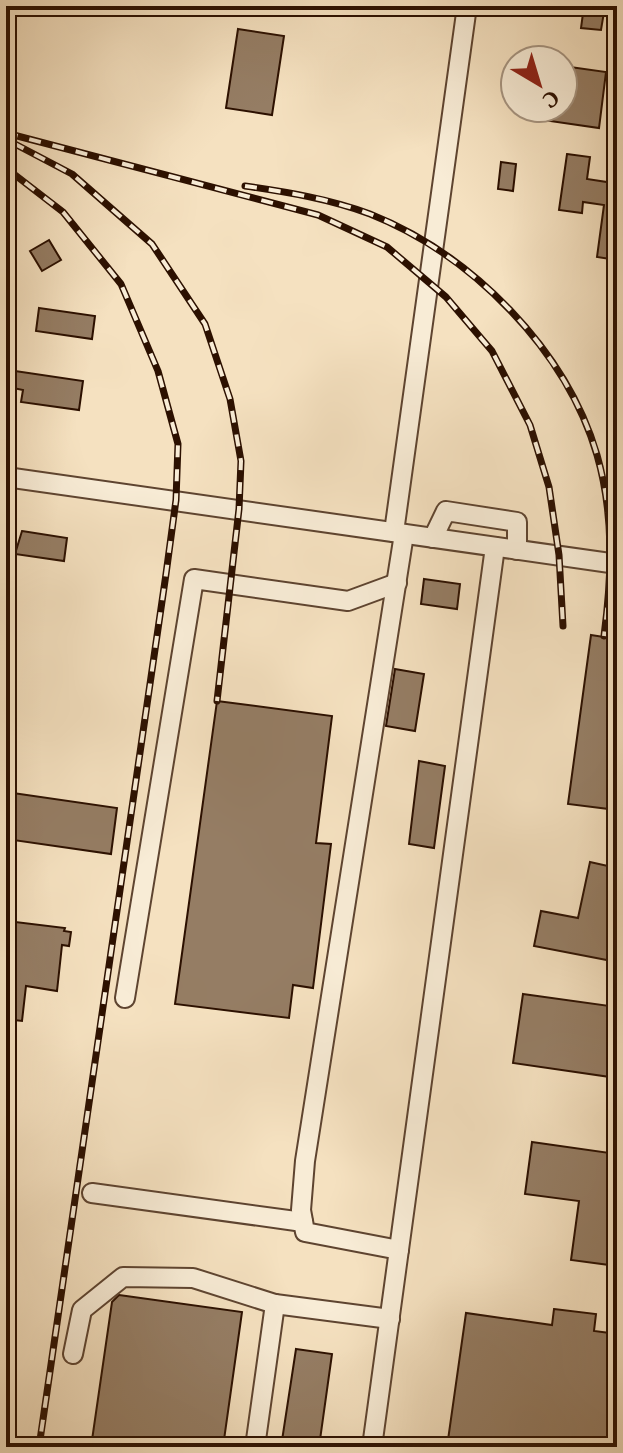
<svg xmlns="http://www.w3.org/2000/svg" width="623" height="1453" font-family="Vollkorn,serif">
  <rect width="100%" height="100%" fill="#f5e1c0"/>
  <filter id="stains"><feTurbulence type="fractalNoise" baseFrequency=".0025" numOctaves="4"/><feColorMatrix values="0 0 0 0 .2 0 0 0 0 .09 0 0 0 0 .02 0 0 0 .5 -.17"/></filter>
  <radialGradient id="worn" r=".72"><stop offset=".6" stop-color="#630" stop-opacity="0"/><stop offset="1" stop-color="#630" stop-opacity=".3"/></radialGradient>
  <g fill="#957d64" stroke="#2c1000" stroke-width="2">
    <path d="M584 6H605L601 30 581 28Z"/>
    <path d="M238 29 284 36 272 115 226 108Z"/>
    <path d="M563 66 606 72 599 128 543 120 545 108H563Z"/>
    <path d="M567 154 590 157 587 179 607 182 608 176 617 177V260L597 257 604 205 583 202 582 213 559 210Z"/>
    <path d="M501 162 516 164 513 191 498 189Z"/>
    <path d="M49 240 61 260 42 271 30 251Z"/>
    <path d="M39 308 95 316 92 339 36 331Z"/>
    <path d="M15 371 83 381 79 410 21 402 23 390 13 388Z"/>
    <path d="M22 531 67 538 64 561 15 554Z"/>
    <path d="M424 579 460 584 457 609 421 604Z"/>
    <path d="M591 635 617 639V810L568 804Z"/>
    <path d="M395 669 424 674 415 731 386 726Z"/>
    <path d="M217 701 332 716 316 843 331 844 313 988 293 985 289 1018 175 1004Z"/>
    <path d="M419 761 445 766 434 848 409 844Z"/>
    <path d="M6 792 117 808 111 854 6 839Z"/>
    <path d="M590 862 617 868V962L534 946 541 911 578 918Z"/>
    <path d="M7 921 65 928 64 931 71 932 69 946 62 945 57 991 26 986 22 1021 6 1019Z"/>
    <path d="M523 994 617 1007V1078L513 1063Z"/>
    <path d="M532 1142 617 1154V1266L571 1260 579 1201 525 1194Z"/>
    <path d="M119 1295 242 1312 223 1447H91L112 1302Z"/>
    <path d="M554 1309 596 1314 594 1331 617 1334V1447H447L466 1313 552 1325Z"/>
    <path d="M296 1349 332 1354 319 1447H281Z"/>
  </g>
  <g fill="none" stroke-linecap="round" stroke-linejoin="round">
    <g stroke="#5e4430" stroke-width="22">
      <g id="minor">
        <path d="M6 477 617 564"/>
        <path d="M394 532 467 6"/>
        <path d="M433 538 446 511 517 522V550"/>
        <path d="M125 998 194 579 348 601 397 583"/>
        <path d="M92 1193 303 1222"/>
        <path d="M399 1250 305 1232 301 1210 305 1161 404 534"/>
        <path d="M73 1354 82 1310 123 1277 193 1278 275 1304"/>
        <path d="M255 1447 275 1304 390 1319"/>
        <path d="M372 1447 495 547"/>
      </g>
    </g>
    <use href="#minor" stroke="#f8ecd6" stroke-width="18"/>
    <g stroke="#2c1000" stroke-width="7">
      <g id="rail">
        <path d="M6 133 318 215 387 247 446 297 492 351 530 425 549 487 559 555 563 626"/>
        <path d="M13 143 72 174 152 244 205 324 230 399 241 461 239 509 217 701"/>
        <path d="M6 168 63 212 121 284 158 371 178 444 176 500 166 574 39 1447"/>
        <path d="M245 186C287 192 330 199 370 214 471 254 566 349 597 455 614 514 612 575 604 636"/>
      </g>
    </g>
    <use href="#rail" stroke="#f8ecd6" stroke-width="4" stroke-dasharray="12" stroke-linecap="butt"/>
  </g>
  <rect width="623" height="1453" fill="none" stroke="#f5e1c0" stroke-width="32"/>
  <rect x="8" y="8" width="607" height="1437" fill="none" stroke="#2c1000" stroke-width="4"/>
  <rect x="16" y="16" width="591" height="1421" fill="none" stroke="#2c1000" stroke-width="2"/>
  <g transform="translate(539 84) rotate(142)"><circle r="38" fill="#f8ecd6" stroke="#a69480" stroke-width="2"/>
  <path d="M0-6L14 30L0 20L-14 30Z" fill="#8f2418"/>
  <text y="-12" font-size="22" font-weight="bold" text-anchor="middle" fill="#2c1000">С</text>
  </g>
  <rect width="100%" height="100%" filter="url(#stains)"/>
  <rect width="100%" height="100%" fill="url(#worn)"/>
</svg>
